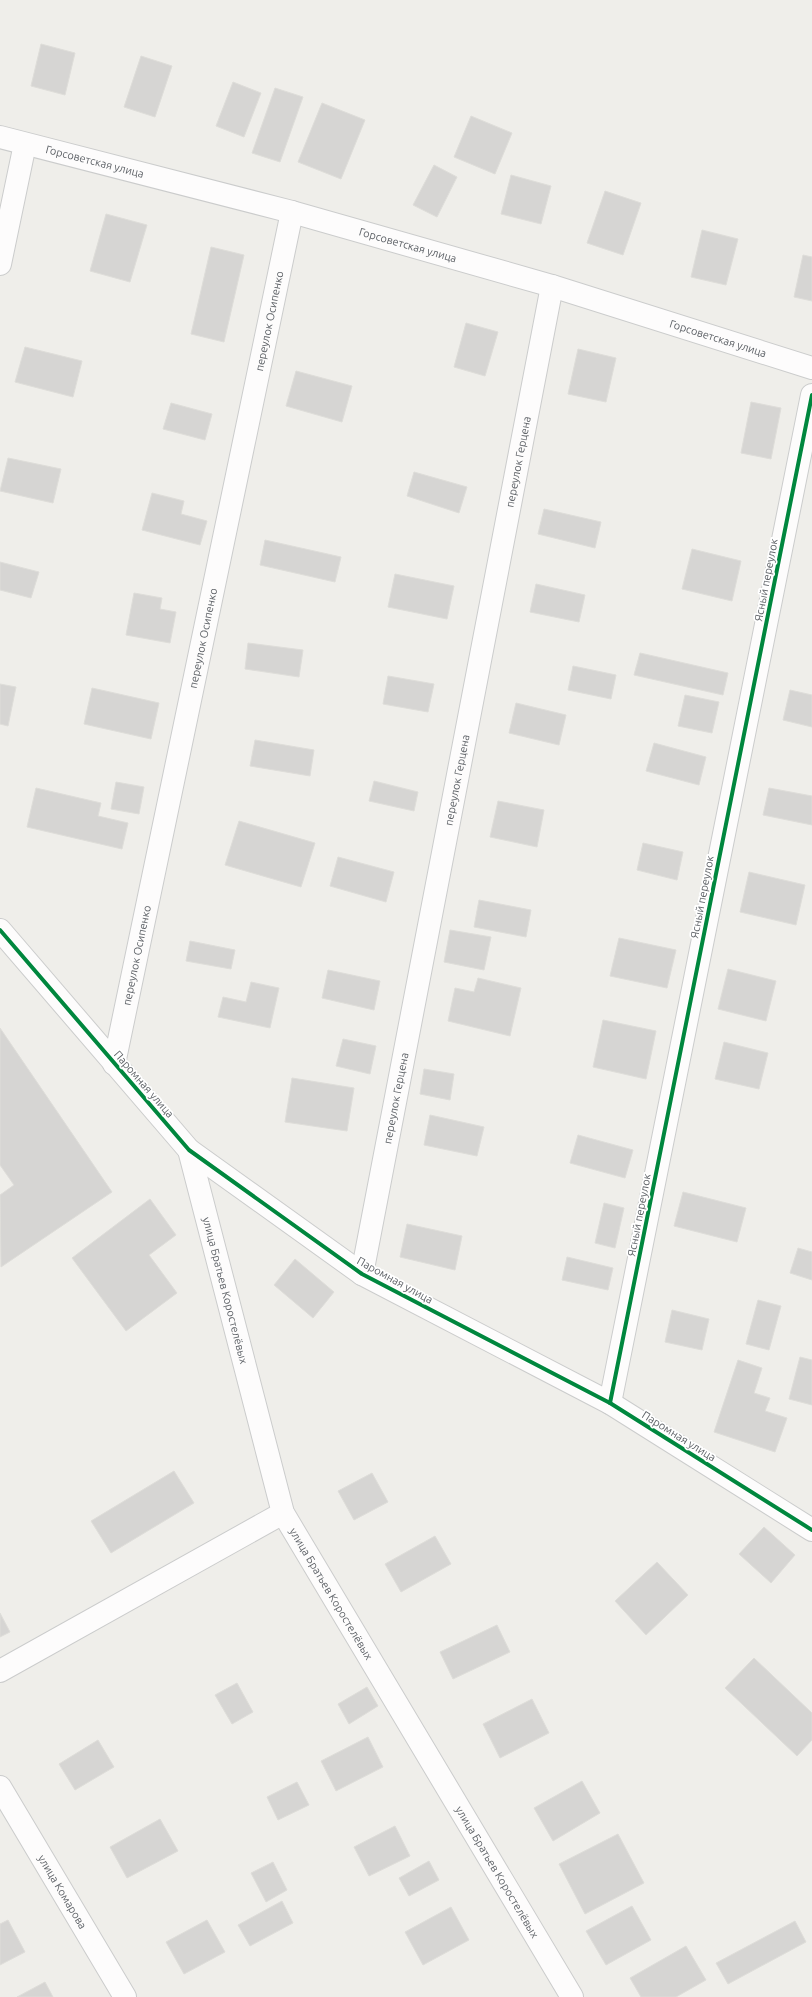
<svg xmlns="http://www.w3.org/2000/svg" width="812" height="1997" font-family="Ubuntu,sans-serif">
  <rect width="100%" height="100%" fill="#efeeea"/>
  <g fill="#d6d5d3" stroke="#deddd9">
    <path d="M41 44 75 53 65 95 31 86Z"/>
    <path d="M141 56 172 66 155 117 124 107Z"/>
    <path d="M233 82 261 93 244 137 216 126Z"/>
    <path d="M275 88 303 97 280 162 252 153Z"/>
    <path d="M322 103 365 120 341 179 298 162Z"/>
    <path d="M471 116 512 133 495 174 454 157Z"/>
    <path d="M434 165 457 177 437 217 413 205Z"/>
    <path d="M511 175 551 186 541 224 501 214Z"/>
    <path d="M605 191 641 203 623 255 587 243Z"/>
    <path d="M106 214 147 225 130 282 90 271Z"/>
    <path d="M702 230 738 239 726 285 691 277Z"/>
    <path d="M211 247 244 255 224 342 191 334Z"/>
    <path d="M803 255 812 257V301L794 297Z"/>
    <path d="M466 323 498 332 485 376 454 367Z"/>
    <path d="M25 347 82 361 73 397 15 382Z"/>
    <path d="M578 349 616 358 606 402 568 394Z"/>
    <path d="M296 371 352 386 342 422 286 406Z"/>
    <path d="M751 402 781 408 771 459 741 453Z"/>
    <path d="M171 403 212 414 205 440 163 429Z"/>
    <path d="M8 458 61 469 53 503 0 491Z"/>
    <path d="M414 472 467 487 459 513 407 496Z"/>
    <path d="M152 493 184 501 181 514 207 521 200 545 142 530Z"/>
    <path d="M544 509 601 522 595 548 538 534Z"/>
    <path d="M265 540 341 557 335 582 260 565Z"/>
    <path d="M692 549 741 561 732 601 682 589Z"/>
    <path d="M0 562 39 572 31 598 0 590Z"/>
    <path d="M395 574 454 586 447 619 388 607Z"/>
    <path d="M536 584 585 595 579 622 530 612Z"/>
    <path d="M134 593 162 598 160 609 176 612 170 643 126 635Z"/>
    <path d="M248 643 303 650 299 677 245 669Z"/>
    <path d="M640 653 728 673 723 695 634 675Z"/>
    <path d="M573 666 616 675 611 699 568 690Z"/>
    <path d="M388 676 434 684 428 712 383 704Z"/>
    <path d="M0 684 16 687 8 726 0 724Z"/>
    <path d="M92 688 159 703 151 739 84 724Z"/>
    <path d="M790 690 812 695V727L783 720Z"/>
    <path d="M685 695 719 702 712 733 678 726Z"/>
    <path d="M516 703 566 715 559 745 509 733Z"/>
    <path d="M255 740 314 750 310 776 250 766Z"/>
    <path d="M654 743 706 757 699 785 646 771Z"/>
    <path d="M374 781 418 792 414 811 369 801Z"/>
    <path d="M116 782 144 787 139 814 111 809Z"/>
    <path d="M36 788 101 803 98 816 128 823 122 849 27 827Z"/>
    <path d="M769 788 812 796V825L763 815Z"/>
    <path d="M498 801 544 810 537 847 490 837Z"/>
    <path d="M239 821 315 843 301 887 225 865Z"/>
    <path d="M643 843 683 852 677 880 637 870Z"/>
    <path d="M338 857 394 872 386 902 330 886Z"/>
    <path d="M749 872 805 885 796 925 740 912Z"/>
    <path d="M479 900 531 910 526 937 474 927Z"/>
    <path d="M450 930 491 937 484 970 444 962Z"/>
    <path d="M619 938 676 950 667 988 610 976Z"/>
    <path d="M190 941 235 950 231 969 186 961Z"/>
    <path d="M728 969 776 981 766 1021 718 1009Z"/>
    <path d="M328 970 380 981 374 1010 322 998Z"/>
    <path d="M478 978 521 988 510 1036 448 1021 455 988 474 992Z"/>
    <path d="M251 982 279 988 270 1028 218 1017 223 997 246 1002Z"/>
    <path d="M603 1020 656 1031 646 1079 593 1067Z"/>
    <path d="M0 1028 112 1192 1 1267 0 1195 14 1185 0 1165Z"/>
    <path d="M343 1039 376 1046 370 1074 336 1066Z"/>
    <path d="M724 1042 768 1053 759 1089 715 1079Z"/>
    <path d="M424 1069 454 1074 450 1100 420 1094Z"/>
    <path d="M292 1078 354 1088 347 1131 285 1122Z"/>
    <path d="M430 1115 484 1127 477 1156 424 1145Z"/>
    <path d="M578 1135 633 1150 625 1178 570 1163Z"/>
    <path d="M683 1192 746 1208 737 1242 674 1226Z"/>
    <path d="M150 1199 176 1235 149 1255 177 1293 126 1331 72 1258Z"/>
    <path d="M604 1203 624 1208 615 1248 595 1243Z"/>
    <path d="M407 1224 462 1236 455 1270 400 1257Z"/>
    <path d="M798 1248 812 1252V1280L790 1273Z"/>
    <path d="M567 1257 613 1268 608 1290 562 1280Z"/>
    <path d="M295 1259 334 1292 313 1318 274 1285Z"/>
    <path d="M758 1300 781 1306 769 1350 746 1344Z"/>
    <path d="M672 1310 709 1319 702 1350 665 1342Z"/>
    <path d="M800 1357 812 1360V1405L789 1399Z"/>
    <path d="M738 1360 762 1368 754 1393 770 1398 765 1411 787 1418 775 1452 714 1432Z"/>
    <path d="M174 1471 194 1503 111 1553 91 1521Z"/>
    <path d="M372 1473 388 1502 354 1520 338 1491Z"/>
    <path d="M764 1527 795 1555 771 1583 739 1554Z"/>
    <path d="M435 1536 451 1564 401 1592 385 1564Z"/>
    <path d="M657 1562 688 1595 646 1635 615 1601Z"/>
    <path d="M0 1613 10 1632 0 1637Z"/>
    <path d="M497 1625 510 1652 453 1679 440 1652Z"/>
    <path d="M754 1658 812 1713V1740L797 1756 725 1688Z"/>
    <path d="M237 1683 253 1712 232 1724 215 1695Z"/>
    <path d="M367 1687 378 1706 349 1724 338 1704Z"/>
    <path d="M532 1699 549 1733 500 1758 483 1724Z"/>
    <path d="M368 1737 383 1767 336 1791 321 1761Z"/>
    <path d="M98 1740 114 1767 75 1790 59 1764Z"/>
    <path d="M582 1781 600 1813 553 1841 534 1808Z"/>
    <path d="M297 1782 309 1805 278 1820 267 1797Z"/>
    <path d="M160 1819 178 1851 127 1878 110 1847Z"/>
    <path d="M395 1826 410 1856 369 1876 354 1847Z"/>
    <path d="M618 1834 644 1883 585 1914 559 1864Z"/>
    <path d="M429 1861 439 1880 409 1896 399 1878Z"/>
    <path d="M273 1862 287 1890 266 1902 251 1873Z"/>
    <path d="M282 1901 293 1923 250 1946 238 1925Z"/>
    <path d="M632 1906 651 1940 606 1965 586 1931Z"/>
    <path d="M451 1907 469 1940 423 1965 405 1932Z"/>
    <path d="M8 1920 25 1952 0 1965V1924Z"/>
    <path d="M207 1920 225 1952 184 1974 166 1942Z"/>
    <path d="M795 1921 806 1942 728 1984 716 1963Z"/>
    <path d="M686 1946 706 1980 676 1997H641L630 1978Z"/>
    <path d="M45 1982 53 1997H17Z"/>
  </g>
  <g fill="none" stroke-linecap="round" stroke-linejoin="round">
    <g stroke="#cbcccc" stroke-width="24">
      <g id="minor">
        <path id="s1" d="M0 137 292 212 552 286 812 368"/>
        <path d="M0 264 25 144"/>
        <path d="M0 930 189 1150 362 1274 610 1403 812 1530"/>
        <path id="s2" d="M114 1064 292 212"/>
        <path id="s3" d="M189 1150 283 1513 572 1997"/>
        <path id="s4" d="M362 1274 552 286"/>
        <path d="M610 1403 812 395"/>
        <path d="M0 1671 283 1513"/>
        <path id="s5" d="M0 1787 125 1997"/>
      </g>
    </g>
    <use href="#minor" stroke="#fdfcfc" stroke-width="22"/>
    <g stroke="#fff" stroke-width="6">
      <g id="cycleway">
        <path d="M0 930 189 1150 362 1274 610 1403 812 1530"/>
        <path d="M610 1403 812 395"/>
      </g>
    </g>
    <use href="#cycleway" stroke="#00873e" stroke-width="4"/>
  </g>
  <g text-anchor="middle" dominant-baseline="central" stroke-width="3.5" stroke-linejoin="round" paint-order="stroke">
    <g font-size="11" fill="#5f6368" stroke="#fff">
      <text stroke="none"><textPath href="#s1" startOffset="98">Горсоветская улица</textPath></text>
      <text stroke="none"><textPath href="#s1" startOffset="422">Горсоветская улица</textPath></text>
      <text stroke="none"><textPath href="#s2" startOffset="759">переулок Осипенко</textPath></text>
      <text stroke="none"><textPath href="#s1" startOffset="746">Горсоветская улица</textPath></text>
      <text stroke="none"><textPath href="#s4" startOffset="827">переулок Герцена</textPath></text>
      <text transform="translate(766 580) rotate(-79)">Ясный переулок</text>
      <text stroke="none"><textPath href="#s2" startOffset="435">переулок Осипенко</textPath></text>
      <text stroke="none"><textPath href="#s4" startOffset="503">переулок Герцена</textPath></text>
      <text transform="translate(702 897) rotate(-79)">Ясный переулок</text>
      <text stroke="none"><textPath href="#s2" startOffset="111">переулок Осипенко</textPath></text>
      <text transform="translate(144 1084) rotate(49)">Паромная улица</text>
      <text stroke="none"><textPath href="#s4" startOffset="179">переулок Герцена</textPath></text>
      <text transform="translate(639 1215) rotate(-79)">Ясный переулок</text>
      <text transform="translate(395 1280) rotate(29)">Паромная улица</text>
      <text stroke="none"><textPath href="#s3" startOffset="145">улица Братьев Коростелёвых</textPath></text>
      <text transform="translate(679 1436) rotate(32)">Паромная улица</text>
      <text stroke="none"><textPath href="#s3" startOffset="469">улица Братьев Коростелёвых</textPath></text>
      <text stroke="none"><textPath href="#s3" startOffset="793">улица Братьев Коростелёвых</textPath></text>
      <text stroke="none"><textPath href="#s5" startOffset="122">улица Комарова</textPath></text>
    </g>
  </g>
</svg>
